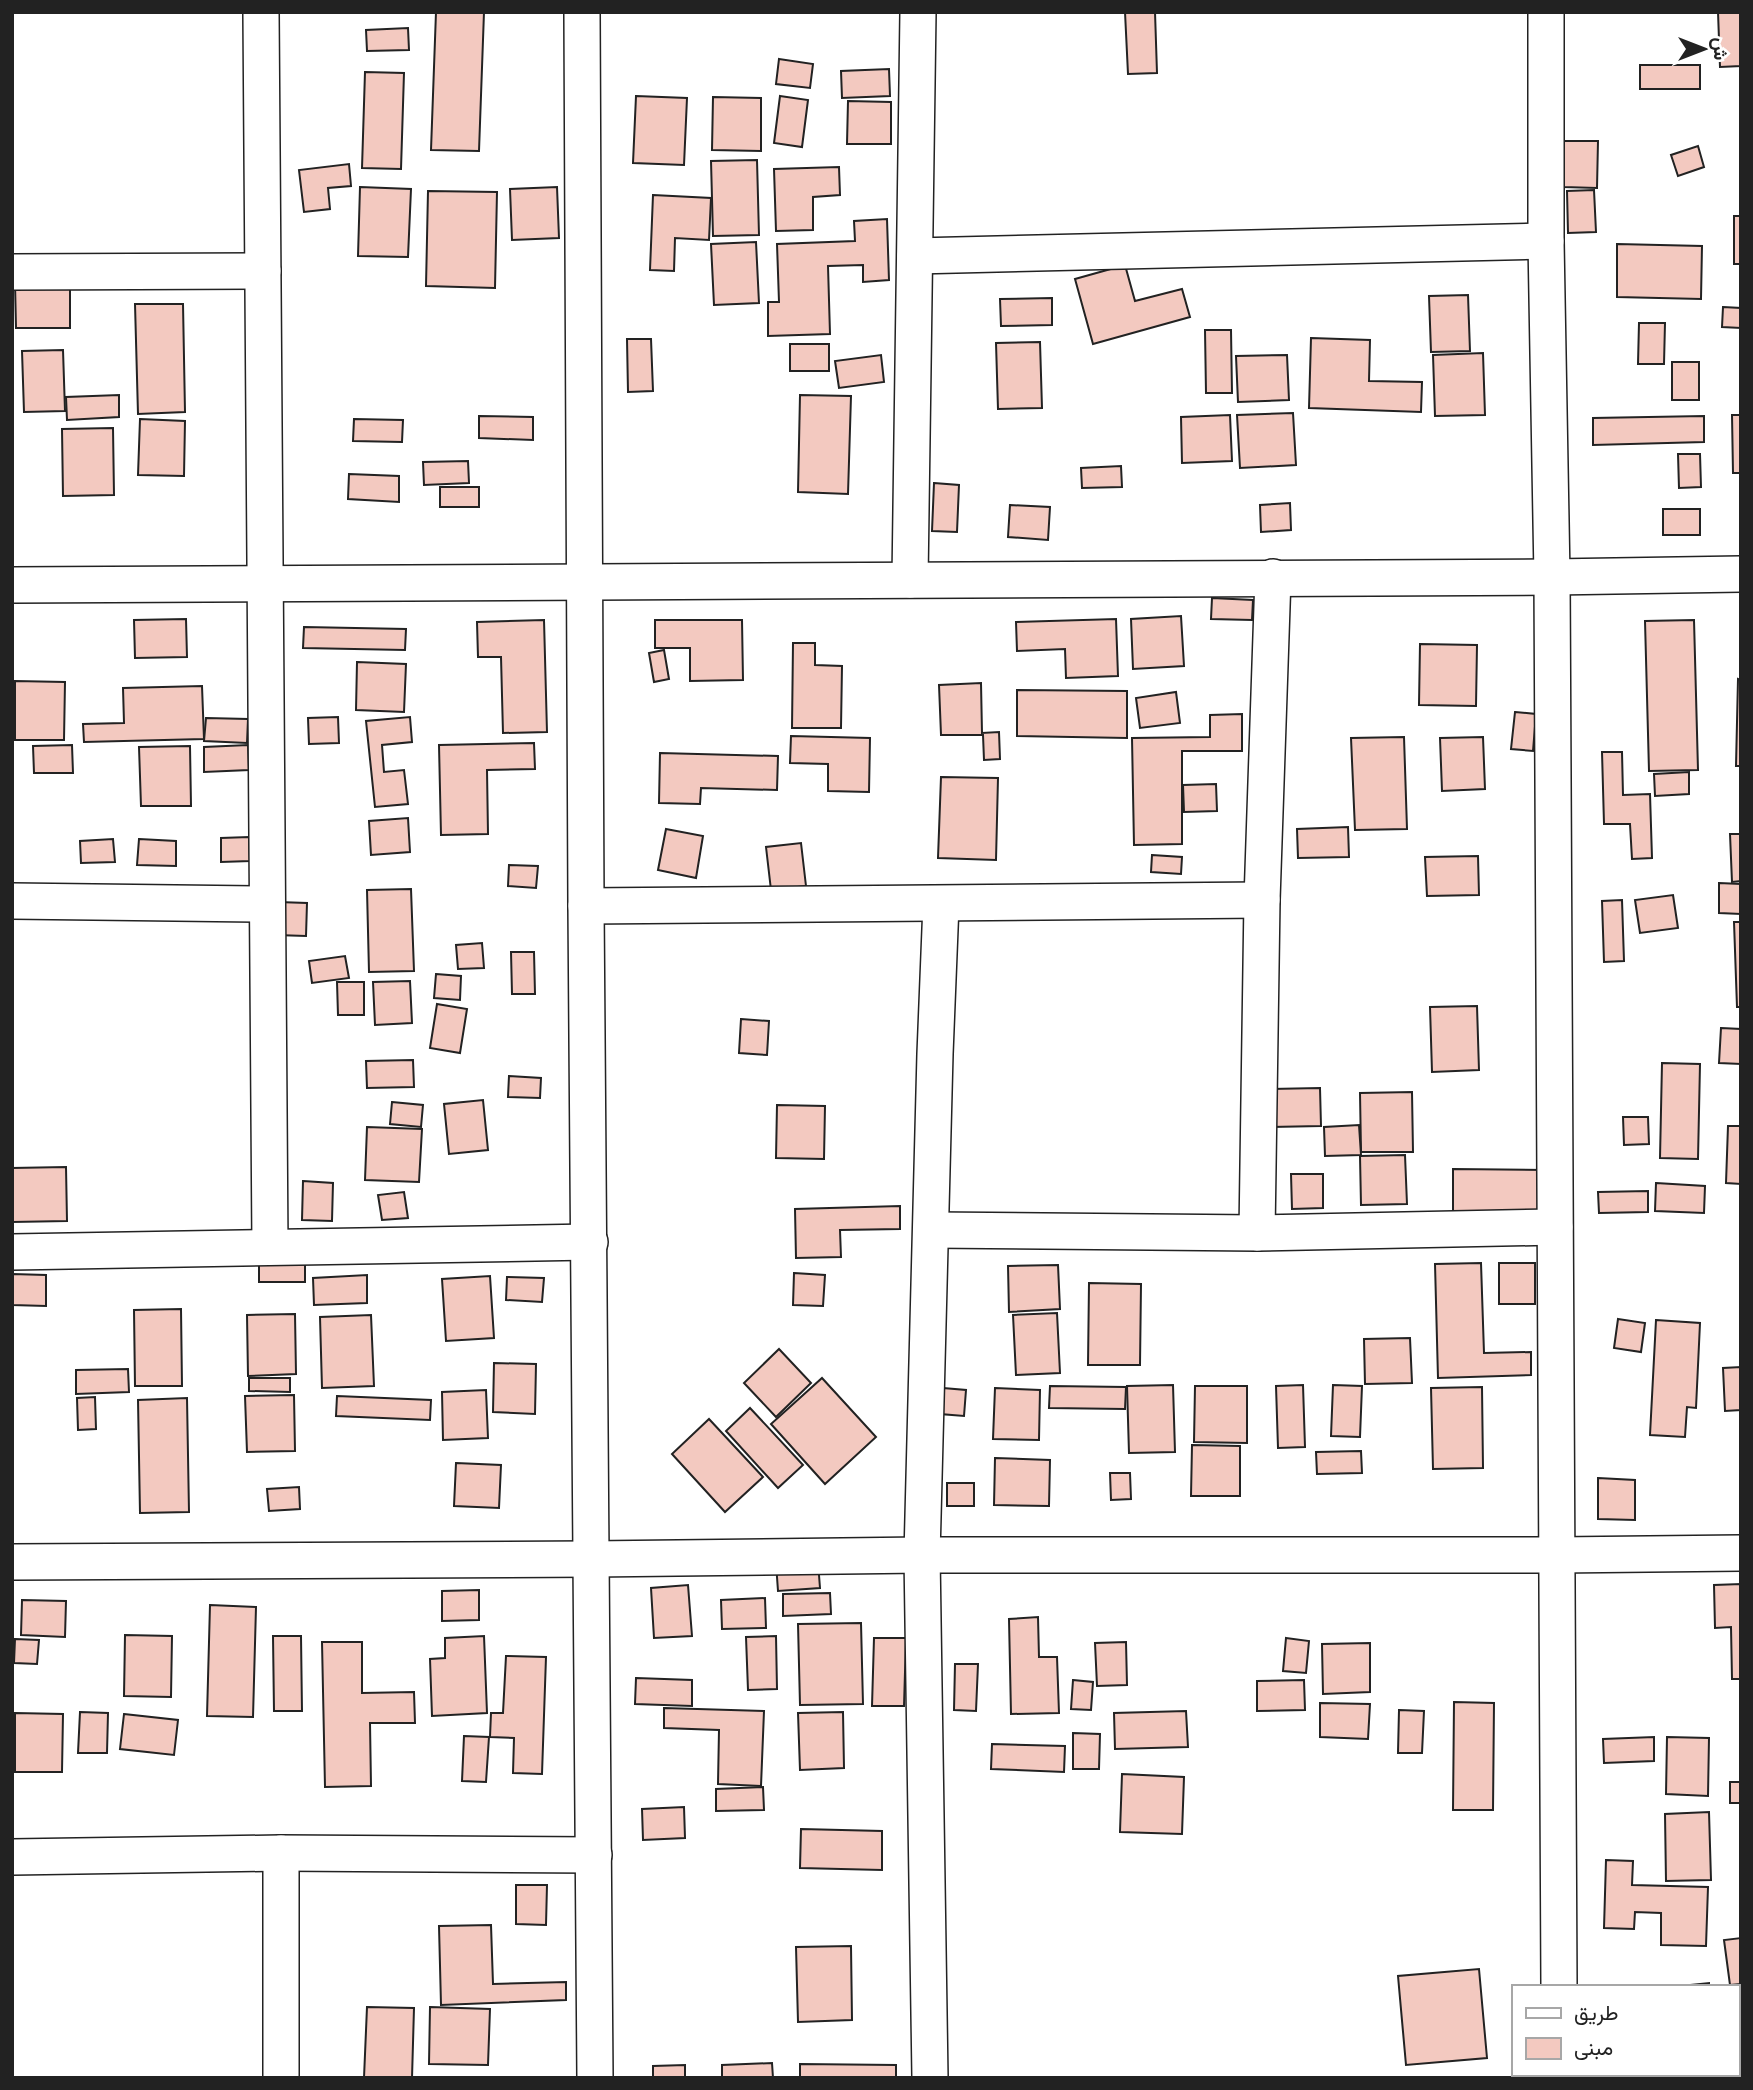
<svg xmlns="http://www.w3.org/2000/svg" width="1753" height="2090" font-family="'Fira Sans',Vazirmatn,sans-serif">
  <rect width="100%" height="100%" fill="#fff"/>
  <g fill="#f3c9c0" stroke="#222" stroke-width="2">
    <path d="M436 12H484L479 151 431 150Z"/>
    <path d="M1125 12H1155L1157 73 1128 74Z"/>
    <path d="M1718 12H1741V66L1720 67Z"/>
    <path d="M408 28 409 50 367 51 366 30Z"/>
    <path d="M779 59 813 64 810 88 776 84Z"/>
    <rect x="1640" y="65" width="60" height="24"/>
    <path d="M889 69 890 96 842 98 841 71Z"/>
    <path d="M365 72 404 73 401 169 362 168Z"/>
    <path d="M636 96 687 98 684 165 633 163Z"/>
    <path d="M780 96 808 100 802 147 774 143Z"/>
    <path d="M713 97 761 98V151L712 150Z"/>
    <path d="M848 101 891 102V144H847Z"/>
    <path d="M1564 141H1598L1597 188 1563 187Z"/>
    <path d="M1698 146 1704 167 1678 176 1671 155Z"/>
    <path d="M757 160 759 235 713 236 711 161Z"/>
    <path d="M349 164 351 186 328 188 330 209 304 212 299 170Z"/>
    <path d="M839 167 840 195 813 197V230L776 231 774 169Z"/>
    <path d="M360 187 411 189 408 257 358 256Z"/>
    <path d="M557 187 559 238 512 240 510 189Z"/>
    <path d="M1594 190 1596 232 1568 233 1567 191Z"/>
    <path d="M428 191 497 192 495 288 426 286Z"/>
    <path d="M653 195 711 198 709 240 675 238 674 271 650 270Z"/>
    <rect x="1734" y="216" width="7" height="48"/>
    <path d="M887 219 889 280 863 282V265L828 266 830 334 768 336V302H779L777 244 855 241 854 221Z"/>
    <path d="M756 242 759 303 714 305 711 244Z"/>
    <path d="M1617 244 1702 246 1701 299 1617 297Z"/>
    <path d="M1125 265 1135 301 1182 289 1190 317 1093 344 1075 279Z"/>
    <path d="M15 283H70V328H16Z"/>
    <path d="M1468 295 1470 351 1431 352 1429 296Z"/>
    <path d="M1052 298V325L1001 326 1000 299Z"/>
    <path d="M135 304H183L185 412 138 414Z"/>
    <path d="M1723 307 1741 308V328L1722 327Z"/>
    <path d="M1639 323H1665L1664 364H1638Z"/>
    <path d="M1205 330H1231L1232 393H1206Z"/>
    <path d="M1311 338 1370 340 1369 381 1422 382 1421 412 1309 408Z"/>
    <path d="M627 339H651L653 391 628 392Z"/>
    <path d="M1040 342 1042 408 998 409 996 343Z"/>
    <rect x="790" y="344" width="39" height="27"/>
    <path d="M63 350 65 411 24 412 22 351Z"/>
    <path d="M1483 353 1485 415 1435 416 1433 355Z"/>
    <path d="M881 355 884 382 839 388 835 361Z"/>
    <path d="M1287 355 1289 400 1238 402 1236 356Z"/>
    <rect x="1672" y="362" width="27" height="38"/>
    <path d="M119 395V417L67 420 66 397Z"/>
    <path d="M800 395 851 396 848 494 798 492Z"/>
    <path d="M1293 413 1296 465 1240 468 1237 415Z"/>
    <path d="M1230 415 1232 461 1182 463 1181 417Z"/>
    <path d="M1732 415H1741V473H1733Z"/>
    <path d="M479 416 533 417V440L479 438Z"/>
    <path d="M1704 416V442L1593 445V418Z"/>
    <path d="M140 419 185 421 184 476 138 475Z"/>
    <path d="M354 419 403 420 402 442 353 441Z"/>
    <path d="M113 428 114 495 63 496 62 429Z"/>
    <path d="M1678 454H1700L1701 487 1679 488Z"/>
    <path d="M468 461 469 483 424 485 423 462Z"/>
    <path d="M1121 466 1122 487 1082 488 1081 468Z"/>
    <path d="M349 474 399 476V502L348 499Z"/>
    <path d="M934 483 959 485 957 532 932 531Z"/>
    <rect x="440" y="487" width="39" height="20"/>
    <path d="M1290 503 1291 530 1261 532 1260 505Z"/>
    <path d="M1010 505 1050 507 1048 540 1008 537Z"/>
    <rect x="1663" y="509" width="37" height="26"/>
    <path d="M1212 598 1253 600 1252 620 1211 619Z"/>
    <path d="M1181 616 1184 666 1133 669 1131 619Z"/>
    <path d="M186 619 187 657 135 658 134 620Z"/>
    <path d="M1116 619 1118 676 1066 678 1065 649 1017 651 1016 622Z"/>
    <path d="M544 620 547 732 503 733 501 657H478L477 622Z"/>
    <path d="M655 620H742L743 680 690 681V648H655Z"/>
    <path d="M1694 620 1698 770 1649 771 1645 621Z"/>
    <path d="M304 627 406 629 405 650 303 648Z"/>
    <path d="M793 643H815V665L842 666 841 728H792Z"/>
    <path d="M1420 644 1477 645 1476 706 1419 705Z"/>
    <path d="M664 650 669 679 654 682 649 653Z"/>
    <path d="M357 662 406 664 404 712 356 710Z"/>
    <path d="M1738 679 1741 680V766H1736Z"/>
    <path d="M15 681 65 682 64 740H15Z"/>
    <path d="M981 683 982 733 999 732 1000 759 984 760 983 735H941L939 685Z"/>
    <path d="M202 686 204 739 84 742 83 724 124 723 123 688Z"/>
    <path d="M1017 690 1127 691V738L1017 736Z"/>
    <path d="M1176 692 1180 723 1140 728 1136 698Z"/>
    <path d="M1515 712 1536 714 1533 751 1511 749Z"/>
    <path d="M1242 714V751H1182V844L1134 845 1132 738 1210 737V715Z"/>
    <path d="M338 717 339 743 309 744 308 718Z"/>
    <path d="M410 717 412 742 382 745 384 772 404 770 408 804 375 807 366 721Z"/>
    <path d="M206 718 248 719 247 743 204 741Z"/>
    <path d="M791 736 870 738 869 792 828 791V764L790 763Z"/>
    <path d="M1404 737 1407 829 1355 830 1351 738Z"/>
    <path d="M1483 737 1485 789 1442 791 1440 738Z"/>
    <path d="M534 743 535 769 487 770 488 834 441 835 439 745Z"/>
    <path d="M72 745 73 773H34L33 746Z"/>
    <path d="M248 745 249 770 204 772V747Z"/>
    <path d="M190 746 191 806H141L139 747Z"/>
    <path d="M1602 752H1622L1623 795 1650 794 1652 858 1632 859 1630 824H1604Z"/>
    <path d="M660 753 778 756 777 790 701 788 700 804 659 803Z"/>
    <path d="M1689 772V794L1655 796 1654 774Z"/>
    <path d="M941 777 998 778 996 860 938 858Z"/>
    <path d="M1216 784 1217 811 1184 812 1183 785Z"/>
    <path d="M408 818 410 852 371 855 369 821Z"/>
    <path d="M1348 827 1349 857 1298 858 1297 829Z"/>
    <path d="M666 829 703 836 696 878 658 870Z"/>
    <path d="M1730 834H1741V881L1732 882Z"/>
    <path d="M249 837 250 861 221 862V838Z"/>
    <path d="M113 839 115 862 81 863 80 841Z"/>
    <path d="M139 839 176 841V866L137 865Z"/>
    <path d="M801 843 806 886 771 890 766 847Z"/>
    <path d="M1152 855 1182 857 1181 874 1151 872Z"/>
    <path d="M1478 856 1479 895 1427 896 1425 857Z"/>
    <path d="M509 865 538 866 536 888 508 886Z"/>
    <path d="M1719 883 1741 884V914L1719 913Z"/>
    <path d="M411 889 414 971 369 972 367 890Z"/>
    <path d="M1673 895 1678 928 1640 933 1635 900Z"/>
    <path d="M1622 900 1624 961 1604 962 1602 901Z"/>
    <path d="M278 902 307 903 306 936 276 935Z"/>
    <path d="M1734 922H1741V1007H1737Z"/>
    <path d="M482 943 484 968 458 969 456 945Z"/>
    <path d="M511 952H534L535 994H512Z"/>
    <path d="M345 956 349 978 312 983 309 961Z"/>
    <path d="M436 974 461 976 460 1000 434 998Z"/>
    <path d="M410 981 412 1023 375 1025 373 982Z"/>
    <path d="M337 982H364V1015H338Z"/>
    <path d="M437 1004 467 1009 460 1053 430 1048Z"/>
    <path d="M1477 1006 1479 1070 1432 1072 1430 1007Z"/>
    <path d="M741 1019 769 1021 767 1055 739 1053Z"/>
    <path d="M1721 1028 1741 1029V1064L1719 1063Z"/>
    <path d="M413 1060 414 1087 367 1088 366 1061Z"/>
    <path d="M1662 1063 1700 1064 1698 1159 1660 1158Z"/>
    <path d="M509 1076 541 1078 540 1098 508 1097Z"/>
    <path d="M1320 1088 1321 1126 1270 1127V1089Z"/>
    <path d="M1412 1092 1413 1152H1361L1360 1093Z"/>
    <path d="M483 1100 488 1150 449 1154 444 1104Z"/>
    <path d="M392 1102 423 1105 421 1127 390 1124Z"/>
    <path d="M777 1105 825 1106 824 1159 776 1158Z"/>
    <path d="M1623 1117H1648L1649 1144 1624 1145Z"/>
    <path d="M1359 1125 1361 1155 1325 1156 1324 1127Z"/>
    <path d="M1728 1126H1741V1184L1726 1183Z"/>
    <path d="M367 1127 422 1129 419 1182 365 1180Z"/>
    <path d="M1405 1155 1407 1204 1361 1205 1360 1156Z"/>
    <path d="M66 1167 67 1221 12 1222V1168Z"/>
    <path d="M1453 1169 1546 1170V1225L1453 1223Z"/>
    <path d="M1291 1174H1323V1208L1292 1209Z"/>
    <path d="M303 1181 333 1183 332 1221 302 1220Z"/>
    <path d="M1656 1183 1705 1186 1704 1213 1655 1211Z"/>
    <path d="M1648 1191V1212L1599 1213 1598 1192Z"/>
    <path d="M404 1192 408 1218 382 1220 378 1195Z"/>
    <path d="M900 1206V1229L840 1230 841 1257 796 1258 795 1209Z"/>
    <rect x="259" y="1256" width="46" height="26"/>
    <path d="M1481 1263 1484 1353 1531 1352V1375L1438 1378 1435 1264Z"/>
    <rect x="1499" y="1263" width="36" height="41"/>
    <path d="M1058 1265 1060 1309 1009 1312 1008 1266Z"/>
    <path d="M794 1273 825 1275 823 1306 793 1305Z"/>
    <path d="M12 1274 46 1275V1306L12 1305Z"/>
    <path d="M367 1275V1303L314 1305 313 1278Z"/>
    <path d="M490 1276 494 1338 446 1341 442 1279Z"/>
    <path d="M507 1277 544 1278 542 1302 506 1300Z"/>
    <path d="M1089 1283 1141 1284 1140 1365H1088Z"/>
    <path d="M181 1309 182 1386H135L134 1310Z"/>
    <path d="M1057 1313 1060 1373 1016 1375 1013 1315Z"/>
    <path d="M295 1314 296 1374 248 1376 247 1315Z"/>
    <path d="M371 1315 374 1386 322 1388 320 1317Z"/>
    <path d="M1618 1319 1645 1323 1641 1352 1614 1348Z"/>
    <path d="M1656 1320 1700 1323 1696 1408 1687 1407 1685 1437 1650 1435Z"/>
    <path d="M1410 1338 1412 1383 1365 1384 1364 1339Z"/>
    <path d="M779 1349 811 1383 776 1417 744 1383Z"/>
    <path d="M494 1363 536 1364 535 1414 493 1412Z"/>
    <path d="M1741 1367V1410L1725 1411 1723 1368Z"/>
    <path d="M128 1369 129 1392 76 1394V1370Z"/>
    <path d="M249 1378H290V1392L249 1391Z"/>
    <path d="M822 1378 876 1437 825 1484 771 1424Z"/>
    <path d="M1173 1385 1175 1452 1129 1453 1127 1386Z"/>
    <path d="M1303 1385 1305 1447 1278 1448 1276 1386Z"/>
    <path d="M1333 1385 1362 1386 1360 1437 1331 1436Z"/>
    <path d="M1050 1386 1126 1387 1125 1409 1049 1408Z"/>
    <path d="M1195 1386H1247V1443L1194 1442Z"/>
    <path d="M1482 1387 1483 1468 1433 1469 1431 1388Z"/>
    <path d="M943 1388 966 1390 964 1416 940 1414Z"/>
    <path d="M995 1388 1040 1390 1039 1440 993 1439Z"/>
    <path d="M486 1390 488 1438 443 1440 442 1392Z"/>
    <path d="M294 1395 295 1451 247 1452 245 1396Z"/>
    <path d="M337 1396 431 1400 430 1420 336 1416Z"/>
    <path d="M95 1397 96 1429 78 1430 77 1398Z"/>
    <path d="M187 1398 189 1512 140 1513 138 1400Z"/>
    <path d="M750 1408 803 1465 778 1488 726 1431Z"/>
    <path d="M709 1419 763 1477 725 1512 672 1454Z"/>
    <path d="M1192 1445 1240 1446V1496H1191Z"/>
    <path d="M1361 1451 1362 1473 1317 1474 1316 1452Z"/>
    <path d="M995 1458 1050 1460 1049 1506 994 1505Z"/>
    <path d="M456 1463 501 1465 499 1508 454 1506Z"/>
    <path d="M1110 1473H1130L1131 1499 1111 1500Z"/>
    <path d="M1598 1478 1635 1480V1520L1598 1519Z"/>
    <rect x="947" y="1483" width="27" height="23"/>
    <path d="M299 1487 300 1509 269 1511 267 1489Z"/>
    <path d="M818 1562 820 1588 778 1591 776 1563Z"/>
    <path d="M1741 1584V1679H1732L1731 1627 1715 1628 1714 1585Z"/>
    <path d="M688 1585 692 1636 654 1638 651 1588Z"/>
    <path d="M479 1590V1620L442 1621V1591Z"/>
    <path d="M830 1593 831 1614 783 1616V1594Z"/>
    <path d="M765 1598 766 1628 722 1629 721 1600Z"/>
    <path d="M22 1600 66 1601 65 1637 21 1635Z"/>
    <path d="M210 1605 256 1607 253 1717 207 1716Z"/>
    <path d="M1038 1617 1039 1657H1057L1059 1713 1011 1714 1009 1619Z"/>
    <path d="M861 1623 863 1704 800 1705 798 1624Z"/>
    <path d="M125 1635 172 1636 171 1697 124 1696Z"/>
    <path d="M273 1636H301L302 1711H274Z"/>
    <path d="M484 1636 487 1713 432 1716 430 1659 445 1658V1638Z"/>
    <path d="M776 1636 777 1689 748 1690 746 1637Z"/>
    <path d="M874 1638H906L904 1706H872Z"/>
    <path d="M1286 1638 1309 1641 1306 1673 1283 1671Z"/>
    <path d="M15 1639 39 1640 37 1664 14 1663Z"/>
    <path d="M322 1642H362V1693L414 1692 415 1723H370L371 1786 325 1787Z"/>
    <path d="M1126 1642 1127 1685 1097 1686 1095 1643Z"/>
    <path d="M1370 1643V1692L1323 1694 1322 1644Z"/>
    <path d="M506 1656 546 1657 542 1774 513 1773 514 1738 490 1737 491 1713H503Z"/>
    <path d="M955 1664H978L976 1711 954 1710Z"/>
    <path d="M636 1678 692 1680V1706L635 1704Z"/>
    <path d="M1073 1680 1093 1682 1091 1710 1071 1709Z"/>
    <path d="M1304 1680 1305 1710 1257 1711V1681Z"/>
    <path d="M1454 1702 1494 1703 1493 1810H1453Z"/>
    <path d="M1320 1703 1370 1704 1368 1739 1320 1737Z"/>
    <path d="M664 1708 764 1711 761 1786 718 1784 719 1730 664 1728Z"/>
    <path d="M1399 1710 1424 1711 1422 1753H1398Z"/>
    <path d="M1186 1711 1188 1747 1115 1749 1114 1713Z"/>
    <path d="M80 1712 108 1713 107 1753H78Z"/>
    <path d="M843 1712 844 1768 800 1770 798 1713Z"/>
    <path d="M15 1713 63 1714 62 1772H15Z"/>
    <path d="M124 1714 178 1720 174 1755 120 1749Z"/>
    <path d="M1073 1733 1100 1734 1099 1769H1073Z"/>
    <path d="M464 1736 489 1737 486 1782 462 1781Z"/>
    <path d="M1654 1737V1761L1604 1763 1603 1739Z"/>
    <path d="M1667 1737 1709 1738 1708 1796 1666 1794Z"/>
    <path d="M992 1744 1065 1746 1064 1772 991 1769Z"/>
    <path d="M1122 1774 1184 1777 1182 1834 1120 1832Z"/>
    <rect x="1730" y="1782" width="11" height="21"/>
    <path d="M763 1787 764 1810 716 1811V1789Z"/>
    <path d="M684 1807 685 1838 643 1840 642 1809Z"/>
    <path d="M1709 1812 1711 1880 1666 1881 1665 1814Z"/>
    <path d="M801 1829 882 1831V1870L800 1868Z"/>
    <path d="M1606 1860 1633 1861 1632 1885 1708 1887 1706 1946 1661 1945V1913L1635 1912 1634 1929 1604 1928Z"/>
    <path d="M516 1885H547L546 1925 516 1924Z"/>
    <path d="M491 1925 493 1984 566 1982V2000L441 2005 439 1926Z"/>
    <path d="M1741 1938V1984L1730 1985 1724 1940Z"/>
    <path d="M851 1946 852 2020 798 2022 796 1947Z"/>
    <path d="M1479 1969 1487 2058 1406 2065 1398 1976Z"/>
    <path d="M1709 1983V1987H1681V1986Z"/>
    <path d="M367 2007 414 2008 412 2078H364Z"/>
    <path d="M430 2007 490 2009 488 2065 429 2064Z"/>
    <rect x="1737" y="2034" width="4" height="23"/>
    <path d="M772 2063 773 2078H722V2065Z"/>
    <path d="M800 2064 896 2065V2078H800Z"/>
    <path d="M685 2065V2078H653V2066Z"/>
    <rect x="1657" y="2074" width="26" height="4"/>
  </g>
  <g fill="none" stroke-linecap="round" stroke-linejoin="round">
    <g stroke="#222" stroke-width="38">
      <g id="street">
        <path d="M261 12 270 1247"/>
        <path d="M582 12 586 906 595 2078"/>
        <path d="M1546 12V241L1552 577 1559 1987"/>
        <path d="M915 256 1546 241"/>
        <path d="M12 272 263 271"/>
        <path d="M910 580 918 12"/>
        <path d="M12 585 1552 577 1741 574"/>
        <path d="M12 901 266 904"/>
        <path d="M586 906 1262 900"/>
        <path d="M932 1230 1257 1233 1555 1227"/>
        <path d="M1257 1233 1262 900 1273 577"/>
        <path d="M12 1252 590 1242"/>
        <path d="M12 1562 592 1559 922 1555H1557L1741 1553"/>
        <path d="M281 1853V2078"/>
        <path d="M12 1857 281 1853 594 1855"/>
        <path d="M1559 2074V2078"/>
        <path d="M930 2078 922 1555 935 1054 941 904"/>
      </g>
    </g>
    <use href="#street" stroke="#fff" stroke-width="35"/>
  </g>
  <rect width="1753" height="2090" fill="none" stroke="#222222" stroke-width="28"/>
  <rect x="1512" y="1985" width="228" height="91" fill="#ffffff" stroke="#a7a7a7" stroke-width="2"/>
  <rect x="1526" y="2008" width="35" height="10" fill="#ffffff" stroke="#a7a7a7" stroke-width="2"/>
  <text x="1574" y="2020" font-size="21" fill="#222222">طريق</text>
  <rect x="1526" y="2038" width="35" height="21" fill="#f3c9c0" stroke="#a7a7a7" stroke-width="2"/>
  <text x="1574" y="2055" font-size="21" fill="#222222">مبنى</text>
  <g transform="translate(1704 49) rotate(90)" stroke="#ffffff" stroke-width="5" paint-order="stroke">
  <path d="M0-5L12 26L0 18L-12 26Z" fill="#222222"/>
  <text y="-10" font-size="19" font-weight="bold" text-anchor="middle" fill="#222222">ش</text>
  </g>
</svg>
